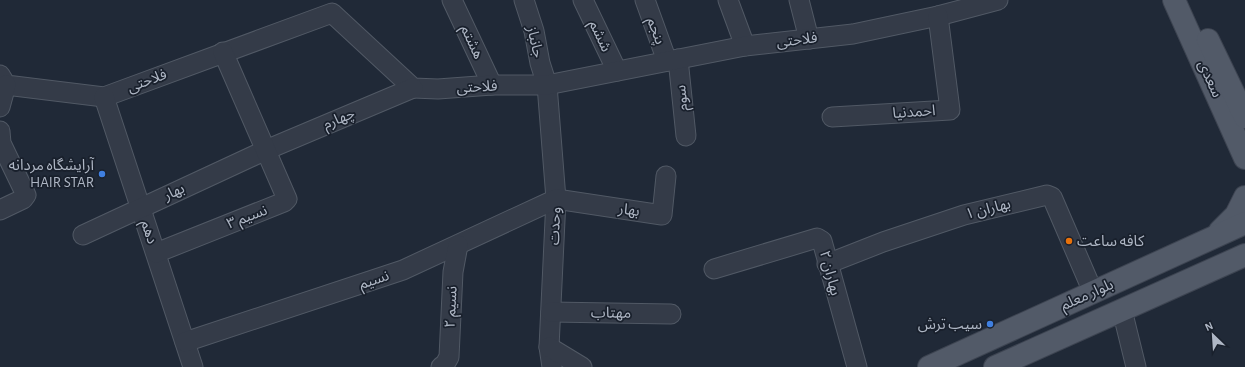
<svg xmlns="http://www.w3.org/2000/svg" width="1245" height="367" font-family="'Alegreya Sans','Noto Sans Arabic',sans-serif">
  <rect width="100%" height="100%" fill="#202937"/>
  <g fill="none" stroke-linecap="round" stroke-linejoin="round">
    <g stroke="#515965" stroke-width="21">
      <g id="minor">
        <path d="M452 0 492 85"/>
        <path d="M524 0 534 31 540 63 547 85 556 199 549 347 552 367"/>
        <path d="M583 0 617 71"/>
        <path d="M645 0 667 61"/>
        <path d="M728 0 745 46"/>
        <path d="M799 0 809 39"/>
        <path d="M678 59 686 136"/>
        <path d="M0 75 6 85 104 97 332 13 413 88 438 89 492 85H547L745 46 853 34 938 16 998 0"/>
        <path d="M104 97 193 367"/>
        <path d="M0 107 6 85"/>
        <path d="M832 117 950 110 938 16"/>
        <path d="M0 131 1 143 26 195 23 199 0 210"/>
        <path d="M83 235 266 150 413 88"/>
        <path d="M156 253 284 202 287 199 223 52"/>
        <path d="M827 264 883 242 964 215 1047 195 1052 197 1093 292"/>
        <path d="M714 269 817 238 822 241 857 367"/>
        <path d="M1122 310 1136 367"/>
        <path d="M551 312 671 314"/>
        <path d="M185 342 403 270 556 199 662 215 666 176"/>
        <path d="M549 347 582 367"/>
        <path d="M441 367 445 364 449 357 453 272 458 245"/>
      </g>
    </g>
    <g stroke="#3d4451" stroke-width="24">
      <g id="major">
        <path d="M1174 0 1245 158"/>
        <path d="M1208 40 1245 117"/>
        <path d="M1220 231 1236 215 1245 197"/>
        <path d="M929 367 1245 223"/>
        <path d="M995 367 1245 255"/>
      </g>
    </g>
    <use href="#minor" stroke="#343b48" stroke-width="19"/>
    <use href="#major" stroke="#525a68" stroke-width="22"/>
  </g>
  <g fill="#3f7fe0" stroke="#19202c" stroke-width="1.5">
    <circle cx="102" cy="174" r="4"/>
    <circle cx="990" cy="324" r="4"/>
  </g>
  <circle fill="#e8710a" stroke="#19202c" stroke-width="1.5" cx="1069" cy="241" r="4"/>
  <g text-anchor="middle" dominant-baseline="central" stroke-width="3.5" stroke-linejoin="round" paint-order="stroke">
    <g font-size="15" fill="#aeb6c4" stroke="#19202c">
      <text transform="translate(656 31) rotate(70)">پنجم</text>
      <text transform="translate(600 36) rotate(65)">ششم</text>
      <text transform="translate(797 40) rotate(-7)">فلاحتی</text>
      <text transform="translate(472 42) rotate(65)">هشتم</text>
      <text transform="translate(535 42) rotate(77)">جانباز</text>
      <text transform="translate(1210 79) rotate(66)">سعدی</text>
      <text transform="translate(147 81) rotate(-21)">فلاحتی</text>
      <text transform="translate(477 87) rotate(-3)">فلاحتی</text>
      <text transform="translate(682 98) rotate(-96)">سوم</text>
      <text transform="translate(914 112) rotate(-4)">احمدنیا</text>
      <text transform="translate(339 119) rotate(-23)">چهارم</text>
      <text transform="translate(174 192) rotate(-25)">بهار</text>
      <text transform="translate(988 209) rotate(-14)">بهاران ۱</text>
      <text transform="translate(629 210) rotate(8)">بهار</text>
      <text transform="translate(247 217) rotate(-21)">نسیم ۳</text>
      <text transform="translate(555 226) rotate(-88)">وحدت</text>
      <text transform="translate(149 232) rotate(72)">دهم</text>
      <text transform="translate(830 273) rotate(75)">بهاران ۲</text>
      <text transform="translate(374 280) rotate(-19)">نسیم</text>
      <text transform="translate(1087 295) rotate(-24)">بلوار معلم</text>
      <text transform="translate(451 307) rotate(-87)">نسیم ٢</text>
      <text transform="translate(611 313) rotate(1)">مهتاب</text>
    </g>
    <g font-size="15" fill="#aeb6c4" stroke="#19202c" text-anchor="end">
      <text x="94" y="165">آرایشگاه مردانه<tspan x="94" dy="17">HAIR STAR</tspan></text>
      <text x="1077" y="241" text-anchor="start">کافه ساعت</text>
      <text x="982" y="324">سیب ترش</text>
    </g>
  </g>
  <g transform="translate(1213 335) rotate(335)" stroke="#19202c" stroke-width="3" paint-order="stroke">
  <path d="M0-3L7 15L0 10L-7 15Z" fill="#aeb6c4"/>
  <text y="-6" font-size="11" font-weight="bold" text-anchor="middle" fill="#aeb6c4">N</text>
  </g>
</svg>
